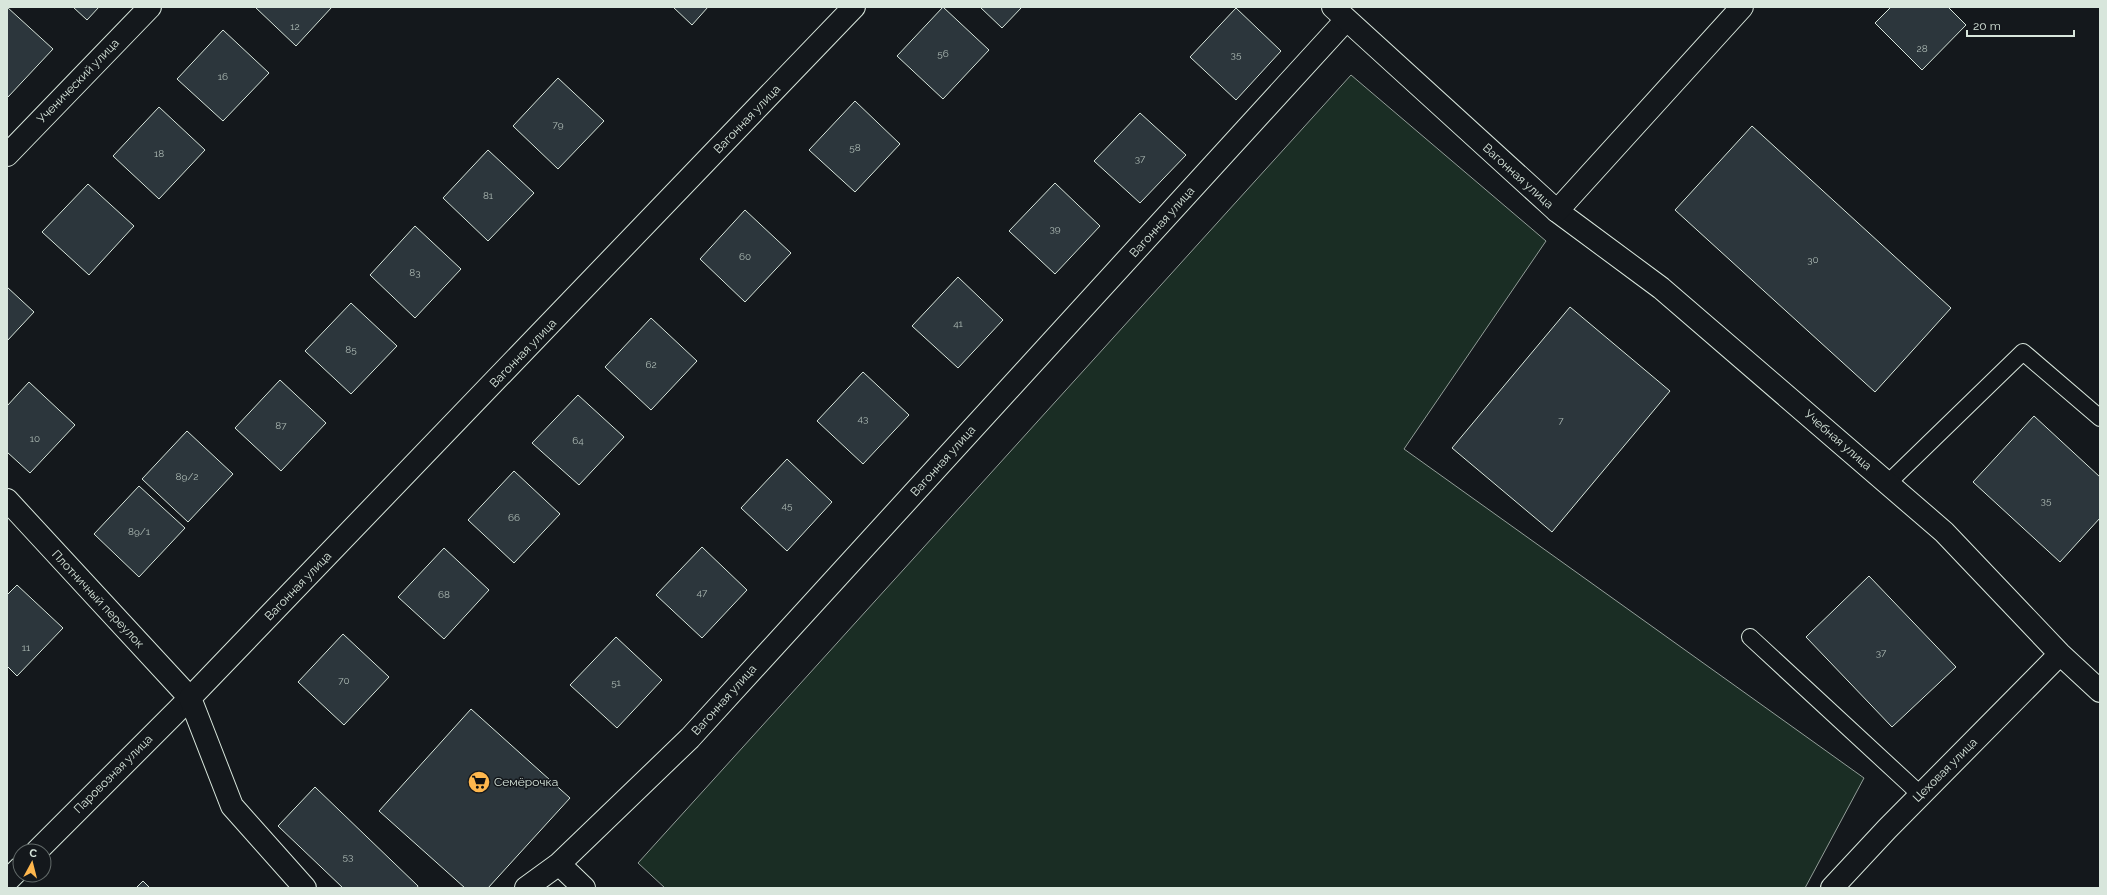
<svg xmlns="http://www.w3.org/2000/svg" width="2107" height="895" font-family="Raleway,sans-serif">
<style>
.green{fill:#1a2d24;stroke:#939e99}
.building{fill:#2c363c;stroke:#d8e6dc}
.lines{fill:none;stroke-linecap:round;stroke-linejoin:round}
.lane-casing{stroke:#d8e6dc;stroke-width:18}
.street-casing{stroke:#d8e6dc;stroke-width:24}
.secondary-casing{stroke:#d8e6dc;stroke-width:24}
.lane{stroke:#14181c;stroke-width:16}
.street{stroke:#14181c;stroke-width:22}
.secondary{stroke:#14181c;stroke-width:22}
.labels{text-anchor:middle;stroke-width:3;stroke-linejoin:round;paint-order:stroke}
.number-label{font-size:10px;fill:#adbab4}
.street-label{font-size:12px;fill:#d8e6dc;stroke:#14181c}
.poi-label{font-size:12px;fill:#d8e6dc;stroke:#14181c;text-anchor:start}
</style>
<rect width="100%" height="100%" fill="#14181c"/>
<path class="green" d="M1351,75L1546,241L1404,449L1864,778L1805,888H665L638,863Z"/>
<path class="building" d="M7,7L53,49L8,97H7Z
M73,7H99L87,20Z
M255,7H332L296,46Z
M673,7H708L692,25Z
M943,7L989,50L943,99L897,56Z
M980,7H1022L1002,28Z
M1891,7H1948L1966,25L1922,70L1875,23Z
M1236,8L1281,51L1236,100L1190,57Z
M223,30L269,73L223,121L177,79Z
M558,78L604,121L558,169L513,126Z
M855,101L900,144L855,192L809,150Z
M159,107L205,150L159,199L113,156Z
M1140,113L1186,155L1140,203L1094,161Z
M1752,126L1951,308L1875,392L1675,210Z
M488,150L534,193L488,241L443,198Z
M1055,183L1100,226L1055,274L1009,231Z
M88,184L134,226L89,275L42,232Z
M745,210L791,253L745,302L700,259Z
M415,226L461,269L415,318L370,275Z
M958,277L1003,320L958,368L912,326Z
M7,287L34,312L7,341Z
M351,303L397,346L351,394L305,351Z
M1570,307L1670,391L1552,532L1452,448Z
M651,318L697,361L651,410L605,367Z
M863,372L909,415L863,464L817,421Z
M280,380L326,423L281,471L235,428Z
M29,382L75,425L30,473L7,452V406Z
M578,395L624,437L579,485L532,443Z
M2034,416L2100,477V518L2060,562L1973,482Z
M187,431L233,474L188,522L142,479Z
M787,459L832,502L787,551L741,508Z
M514,471L560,514L514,563L468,520Z
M139,486L185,528L139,577L94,534Z
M702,547L747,590L702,638L656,595Z
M444,548L489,590L444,639L398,597Z
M1869,576L1956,667L1892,727L1806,637Z
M17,585L63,628L17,676L7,666V595Z
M343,634L389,677L344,725L298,682Z
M616,637L662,680L617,728L570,685Z
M471,709L570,798L488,888H465L379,811Z
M315,787L418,886L417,888H343L278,826Z
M143,881L150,888H136Z"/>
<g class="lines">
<g class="lane-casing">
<path id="lane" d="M1888,483L2023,352L2100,418
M1750,637L1921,795"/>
</g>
<g class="street-casing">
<path id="street" d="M7,155L150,7
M1557,211L1661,288L1944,532L2060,654L2100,691
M7,500L190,698L37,851
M559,864L584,888
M7,881L20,868
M526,888L559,864L690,738L1346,20
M1832,888L1887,829L2060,654"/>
</g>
<g class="secondary-casing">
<path id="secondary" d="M1333,7L1557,211L1742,7
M305,888L232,806L190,698L854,7"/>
</g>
<use href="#lane" class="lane"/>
<use href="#street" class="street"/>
<use href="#secondary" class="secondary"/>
</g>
<defs>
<g id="supermarket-disc" transform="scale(1.15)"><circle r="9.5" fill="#ffb74d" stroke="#14181c"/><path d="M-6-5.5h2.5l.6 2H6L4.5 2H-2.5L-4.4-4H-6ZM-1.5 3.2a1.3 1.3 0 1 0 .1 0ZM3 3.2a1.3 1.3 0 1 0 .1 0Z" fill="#111"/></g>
</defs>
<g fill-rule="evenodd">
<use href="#supermarket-disc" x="479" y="782"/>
</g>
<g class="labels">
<g class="number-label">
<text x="295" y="30">12</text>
<text x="1922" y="52">28</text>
<text x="943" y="57">56</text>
<text x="1236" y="58">35</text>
<text x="223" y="80">16</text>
<text x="558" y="128">79</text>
<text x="855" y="151">58</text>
<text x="159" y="157">18</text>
<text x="1140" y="162">37</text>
<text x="488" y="199">81</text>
<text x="1055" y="232">39</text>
<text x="745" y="260">60</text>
<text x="1813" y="263">30</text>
<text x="415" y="276">83</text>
<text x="958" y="327">41</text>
<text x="351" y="353">85</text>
<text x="651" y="368">62</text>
<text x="863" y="422">43</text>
<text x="1561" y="424">7</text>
<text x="281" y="429">87</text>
<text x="35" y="442">10</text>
<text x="578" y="444">64</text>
<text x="187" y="480">89/2</text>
<text x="2046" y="504">35</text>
<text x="787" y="509">45</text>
<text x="514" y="521">66</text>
<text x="139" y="535">89/1</text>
<text x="702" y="596">47</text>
<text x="444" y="598">68</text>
<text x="26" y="651">11</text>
<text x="1881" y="656">37</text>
<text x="344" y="684">70</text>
<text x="616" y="686">51</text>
<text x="348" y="860">53</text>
</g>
<g class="street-label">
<text transform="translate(78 81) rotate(-46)" y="4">Ученический улица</text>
<text transform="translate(747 119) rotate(-46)" y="4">Вагонная улица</text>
<text transform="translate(1518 176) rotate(42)" y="4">Вагонная улица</text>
<text transform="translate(1162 222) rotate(-48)" y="4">Вагонная улица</text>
<text transform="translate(523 353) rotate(-46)" y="4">Вагонная улица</text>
<text transform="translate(1838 440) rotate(41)" y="4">Учебная улица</text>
<text transform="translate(943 461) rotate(-48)" y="4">Вагонная улица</text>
<text transform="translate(298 586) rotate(-46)" y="4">Вагонная улица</text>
<text transform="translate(98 599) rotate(47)" y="4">Плотничный переулок</text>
<text transform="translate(724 700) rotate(-48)" y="4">Вагонная улица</text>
<text transform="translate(1945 770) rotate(-45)" y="4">Цеховая улица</text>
<text transform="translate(113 774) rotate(-45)" y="4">Паровозная улица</text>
</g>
<g class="poi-label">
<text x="494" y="786">Семёрочка</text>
</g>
</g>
<rect width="2107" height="895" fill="none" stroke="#d8e6dc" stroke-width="16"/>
<g transform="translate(32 863) rotate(7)"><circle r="19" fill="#14181c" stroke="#626a69"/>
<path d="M0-3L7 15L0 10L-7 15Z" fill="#ffb74d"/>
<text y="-6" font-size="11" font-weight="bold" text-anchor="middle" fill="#d8e6dc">С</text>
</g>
<path d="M1967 30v6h107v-6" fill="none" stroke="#d8e6dc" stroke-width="2"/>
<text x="1973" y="30" font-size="12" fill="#d8e6dc" stroke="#14181c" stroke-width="3" paint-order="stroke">20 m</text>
</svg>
